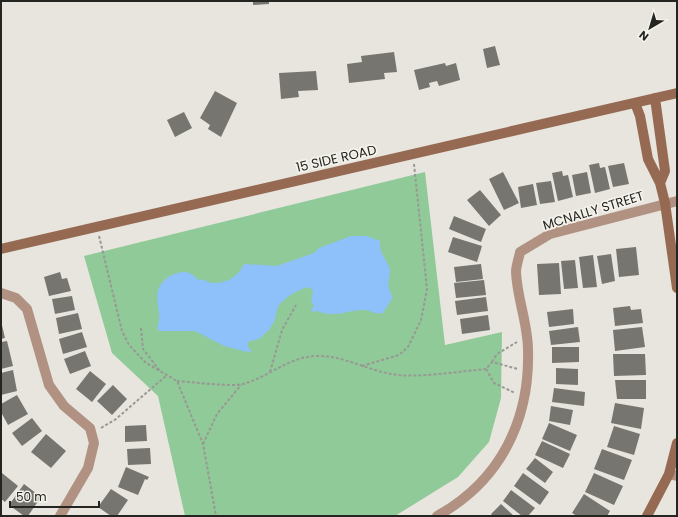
<svg xmlns="http://www.w3.org/2000/svg" width="678" height="517" font-family="Poppins,sans-serif">
<style>
.green{fill:#8fca98}
.water{fill:#8ec1fa}
.building{fill:#77756f}
.lines{fill:none;stroke-linecap:round;stroke-linejoin:round}
.path{stroke:#999893;stroke-width:2;stroke-dasharray:3 2;stroke-linecap:butt}
.street{stroke:#b19282;stroke-width:10}
.secondary{stroke:#966a52;stroke-width:10}
.labels{text-anchor:middle;stroke-width:3.5;stroke-linejoin:round;paint-order:stroke}
.street-label{font-size:13px;fill:#242421;stroke:#f4f2eb}
</style>
<rect width="100%" height="100%" fill="#e7e5de"/>
<path class="green" d="M425,172L445,345L502,332L501,398L489,442L458,477L395,516H185L158,396L112,353L84,256Z"/>
<path class="water" d="M351,236H367L380,241C380,255 384,255 389,267C393,277 383,281 393,297L383,313C375,315 370,309 362,310C345,311 336,318 317,311L313,312L311,309L314,306L311,301L313,291L309,287C299,289 286,297 279,305C275,312 277,320 271,326L270,329L259,339L248,342V347L252,351L247,352L224,346L195,331H160L157,328C164,313 150,296 163,282C169,275 173,274 182,272C188,271 194,275 198,280C204,278 207,283 213,283C227,283 238,277 244,264L277,266L314,253L319,248Z"/>
<path class="building" d="M253,1H269V4L253,5Z
M495,46L500,65L487,68L483,49Z
M394,52L397,72L384,73L385,79L349,83L347,64L362,62L361,56Z
M445,63L446,66L456,63L460,80L439,86L437,81L429,83L430,87L419,90L414,70Z
M316,71L318,90L298,91L299,97L281,99L279,73Z
M215,91L237,103L221,137L208,129L210,125L200,118Z
M184,112L192,128L175,137L167,120Z
M599,163L600,168L605,167L610,189L595,193L589,165Z
M624,163L629,184L613,187L608,166Z
M562,171L563,176L568,175L573,197L558,201L552,173Z
M503,172L519,203L504,210L489,179Z
M587,172L591,193L576,196L572,175Z
M551,181L555,202L540,204L536,183Z
M533,184L537,205L521,208L518,187Z
M480,190L501,215L489,226L467,200Z
M454,216L486,229L481,242L449,229Z
M453,237L482,246L477,262L448,252Z
M636,247L639,275L619,277L616,249Z
M611,254L615,281L602,284L597,256Z
M593,255L597,287L583,288L579,257Z
M575,260L578,288L564,289L561,261Z
M559,263L561,294L539,295L537,264Z
M481,264L483,279L456,282L454,267Z
M60,272L62,279L67,278L71,291L49,296L44,277Z
M484,280L486,295L456,298L454,283Z
M72,296L75,310L55,314L52,299Z
M486,297L488,311L457,315L455,301Z
M630,306L631,310L641,309L643,323L615,326L613,308Z
M573,309L574,324L549,327L547,312Z
M78,313L82,329L59,334L56,318Z
M488,315L490,330L462,334L460,319Z
M1,321L5,338L1,339Z
M578,327L580,342L551,345L549,331Z
M642,327L645,347L615,351L613,330Z
M82,332L87,347L63,354L59,339Z
M7,341L13,366L1,369V342Z
M552,347H579V362L552,363Z
M85,351L91,366L70,374L64,359Z
M613,354H645L646,375L614,376Z
M556,368L578,369V385L556,384Z
M13,370L17,391L1,395V373Z
M90,371L106,384L92,402L76,389Z
M615,380H646V399H617Z
M113,385L127,399L112,415L97,401Z
M554,388L585,392L584,406L552,402Z
M17,395L28,414L8,425L1,412V404Z
M615,403L644,408L641,429L611,423Z
M551,406L573,410L570,425L549,421Z
M32,418L42,431L22,446L12,433Z
M549,423L577,435L570,451L542,439Z
M146,425L147,441L125,442V426Z
M614,426L640,434L634,455L607,447Z
M46,434L66,451L51,468L31,452Z
M542,441L570,454L563,468L535,455Z
M150,448L151,464L128,465L127,449Z
M602,449L632,460L624,480L594,469Z
M535,458L553,472L545,483L526,469Z
M126,467L149,477L147,480L145,479L138,495L118,487Z
M2,473L18,486L5,502L1,499Z
M523,473L549,492L540,505L514,486Z
M594,473L623,486L614,505L585,492Z
M24,484L41,497L28,516H24L9,505Z
M111,489L128,500L117,516H111L98,507Z
M511,490L535,508L528,516H522L503,501Z
M584,494L610,511L607,516H577L572,513Z
M501,504L514,516H493L491,514Z"/>
<g class="lines">
<path class="path" d="M99,236L122,331L129,345L146,363L177,381L203,444L216,516
M141,328L143,349L160,371
M492,362L497,354L517,342
M362,366L399,355L408,347L421,320L427,289L414,164
M486,369L494,383L515,393
M270,372L282,330L296,305
M177,381C191,382 232,387 243,384C269,377 288,357 316,356C343,355 366,370 392,374C416,379 460,371 486,369L492,362L518,369
M101,428L116,419L167,375
M203,444L217,414L241,385"/>
<path class="street" d="M1,293L16,298L27,309L49,385L64,406L90,428L94,443L88,468L60,516
M669,474L677,476
M437,516C500,481 530,421 528,350C528,324 517,298 516,272C516,266 519,258 520,252L550,234L677,201"/>
<path class="secondary" d="M655,98L665,171L660,183
M635,103L640,116L648,159L660,183L665,203L677,288
M1,249L677,93
M647,516L669,474L677,443"/>
</g>
<g class="labels">
<g class="street-label">
<text transform="translate(336 158) rotate(-13)" y="5">15 SIDE ROAD</text>
<text transform="translate(593 210) rotate(-17)" y="5">MCNALLY STREET</text>
</g>
</g>
<rect width="678" height="517" fill="none" stroke="#242421" stroke-width="4"/>
<g transform="translate(650 28) rotate(218)" stroke="#f4f2eb" stroke-width="3" paint-order="stroke">
<path d="M0-3L7 15L0 10L-7 15Z" fill="#242421"/>
<text y="-6" font-size="11" font-weight="bold" text-anchor="middle" fill="#242421">N</text>
</g>
<path d="M10 501v6h89v-6" fill="none" stroke="#242421" stroke-width="2"/>
<text x="16" y="501" font-size="12" fill="#242421" stroke="#f4f2eb" stroke-width="3" paint-order="stroke">50 m</text>
</svg>
